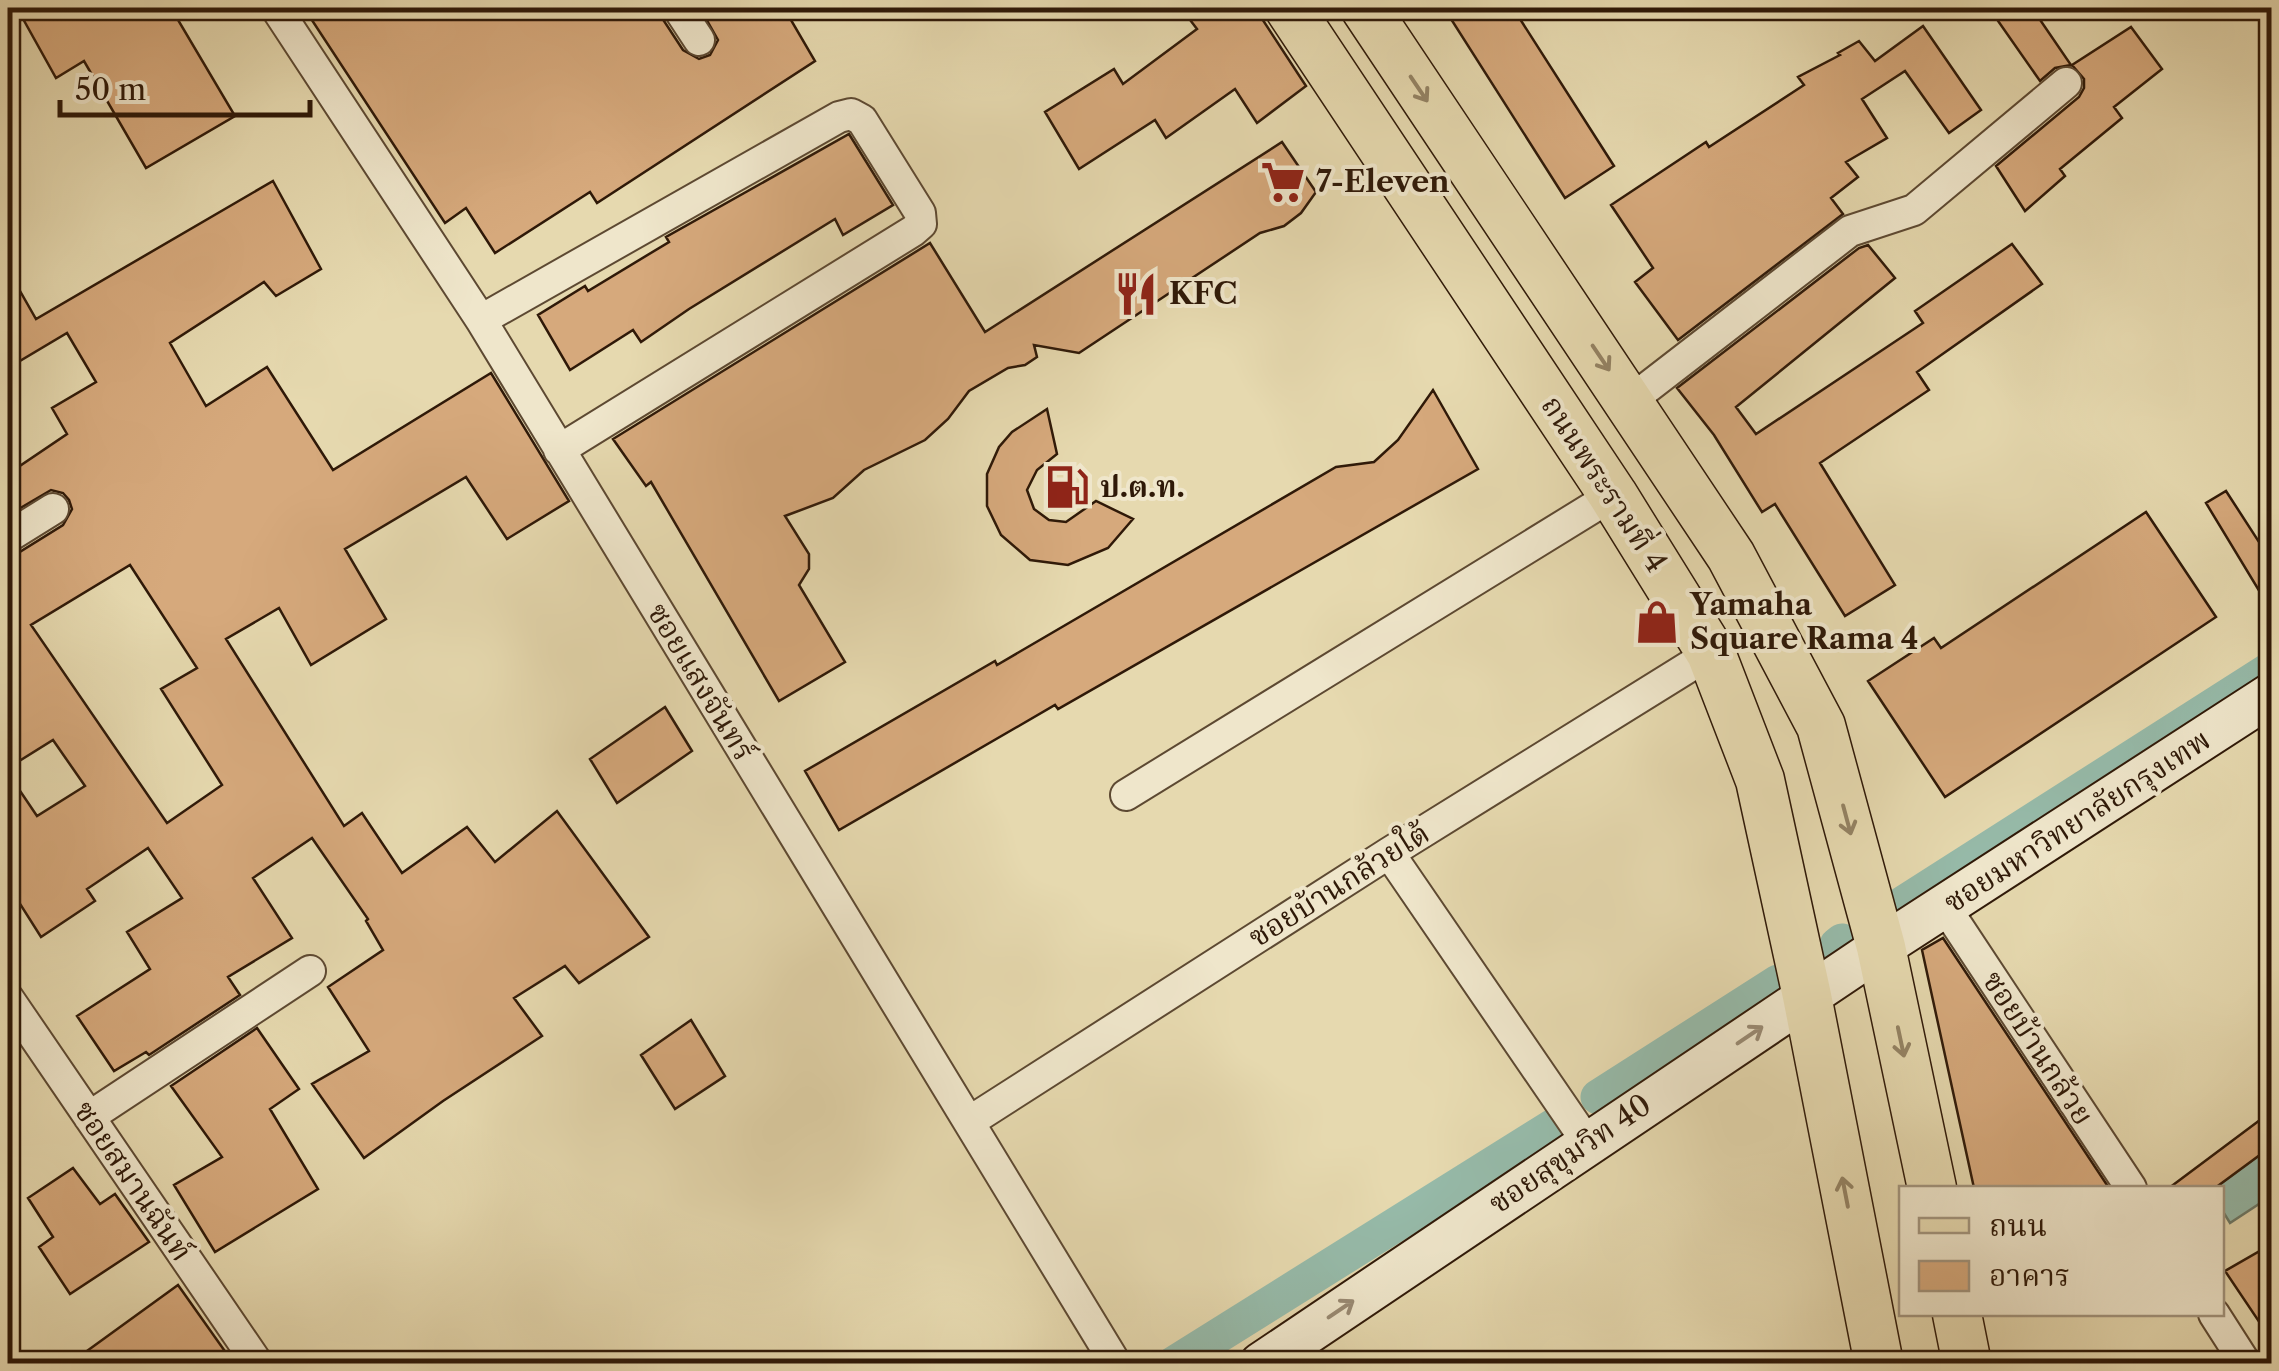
<svg xmlns="http://www.w3.org/2000/svg" width="2279" height="1371" font-family="'Libre Caslon Text','Noto Serif Thai',serif">
<style>
.water{fill:#96baa9;stroke:#6d7a69;stroke-width:2.5}
.lines{fill:none;stroke-linecap:round;stroke-linejoin:round}
.canal{stroke:#96baa9;stroke-width:35}
.building{fill:#d6a97c;stroke:#2f1908;stroke-width:2.5;fill-rule:evenodd}
.street-casing{stroke:#5d4932;stroke-width:34}
.secondary-casing{stroke:#2f1908;stroke-width:46}
.primary-casing{stroke:#2f1908;stroke-width:51}
.street{stroke:#efe6cb;stroke-width:30}
.secondary{stroke:#efe6cb;stroke-width:42}
.primary{stroke:#e6d9af;stroke-width:48}
.oneway{stroke:#948364}
.oneway2{stroke:#998a73}
.labels{text-anchor:middle;stroke-width:8;stroke-linejoin:round;paint-order:stroke}
.poi-label{font-size:30px;font-weight:bold;fill:#2f1908;stroke:#efe6cb;text-anchor:start}
.street-label{font-size:30px;fill:#2f1908;stroke:#efe6cb}
</style>
<rect width="100%" height="100%" fill="#e6d9af"/>
<filter id="stains"><feTurbulence type="fractalNoise" baseFrequency=".002" numOctaves="4"/><feColorMatrix values="0 0 0 0 .2 0 0 0 0 .09 0 0 0 0 .02 0 0 0 .5 -.17"/></filter>
<radialGradient id="worn" r=".72"><stop offset=".6" stop-color="#630" stop-opacity="0"/><stop offset="1" stop-color="#630" stop-opacity=".3"/></radialGradient>
<path class="water" d="M2271,1146V1196L2230,1223L2222,1210V1188H2215Z"/>
<g class="lines">
<path class="canal" d="M1891,911L2272,668
M1837,945L1842,941
M1598,1097L1778,982
M1173,1364L1563,1120"/>
</g>
<path class="building" d="M17,8H171L235,116L146,168L84,61L56,78Z
M304,8H659L662,18L683,50L699,59L710,55L718,40L700,8H784L815,61L597,203L590,192L495,253L466,208L445,223Z
M1181,8H1255L1306,86L1257,123L1235,89L1166,138L1155,120L1079,169L1045,112L1114,69L1123,84L1197,29Z
M1444,8H1513L1614,166L1565,198Z
M1989,8H2032L2071,65L2055,68L2040,81Z
M1923,26L1981,110L1949,133L1905,71L1862,99L1887,138L1846,162L1858,177L1831,198L1843,214L1678,340L1635,282L1653,268L1611,205L1706,142L1709,147L1804,85L1798,77L1840,55L1838,53L1859,41L1875,61Z
M2131,27L2162,69L2114,107L2122,118L2060,169L2065,176L2025,211L1996,166L2079,97L2084,88V79L2072,65Z
M849,134L893,205L843,235L835,219L689,309L641,342L633,330L570,370L538,315L585,286L588,291L669,242L666,237Z
M1282,142L1316,192L1301,213L1284,226L1260,233L1079,353L1034,345L1037,357L1025,365L1008,368L969,391L948,419L925,440L864,470L833,498L785,516L809,554V569L799,585L845,662L779,701L651,482L646,486L613,439L930,243L985,332Z
M273,181L321,269L276,296L264,282L170,343L206,406L267,367L333,470L491,373L569,501L507,539L466,477L345,549L386,619L311,665L279,608L226,639L344,826L362,813L402,873L467,827L495,862L557,811L649,937L579,983L565,966L514,998L542,1036L443,1101L364,1158L312,1084L369,1051L328,987L383,950L366,921L368,919L312,838L253,878L292,938L228,977L240,995L149,1055L146,1052L114,1071L77,1016L150,969L127,932L182,898L148,848L87,889L95,901L41,937L8,885V773L37,816L85,786L53,740L8,768V556L18,553L63,525L72,509L69,500L63,493L51,490L12,513L8,507V474L67,434L52,408L96,382L67,333L8,368V270L36,319ZM130,565L197,668L161,689L222,785L167,823L31,625Z
M2012,244L2042,284L1917,372L1929,390L1820,463L1895,585L1845,616L1775,504L1762,512L1714,435L1677,388L1859,248L1868,245L1895,278L1736,407L1756,434L1923,323L1915,311Z
M1433,390L1478,469L1058,709L1055,705L839,830L805,771L995,661L997,665L1336,467L1374,462L1398,440Z
M1047,409L1057,454L1037,470L1027,490L1034,509L1049,520L1066,522L1096,501L1133,519L1108,548L1068,565L1030,560L1001,535L987,506V474L999,447L1012,432Z
M2226,491L2272,562V612L2206,503Z
M2146,512L2216,617L1945,797L1868,681L1934,638L1941,648Z
M665,707L692,751L617,803L590,759Z
M1943,938L2109,1188H1974L1922,950Z
M691,1020L725,1076L675,1109L641,1055Z
M257,1028L299,1089L270,1109L318,1189L215,1252L174,1185L222,1157L171,1086Z
M2272,1111V1146L2215,1188H2169Z
M73,1168L100,1204L115,1194L149,1242L70,1294L39,1247L53,1237L28,1198Z
M2272,1244V1341L2225,1271Z
M178,1285L234,1364H69Z"/>
<g class="lines">
<g class="street-casing">
<path id="street" d="M276,8L481,320L1116,1364
M678,8L699,40
M481,320L839,117L851,114L862,120L920,213L921,224L913,231L559,450
M1630,401L1850,231L1914,210L2066,83
M8,537L53,509
M1126,795L1613,495
M1389,853L1587,1142
M1945,907L2131,1188
M8,998L258,1364
M89,1117L310,971
M969,1122L1389,853L1711,653
M2214,1314L2246,1364"/>
</g>
<g class="secondary-casing">
<path id="secondary" d="M1261,1364L1881,947L2272,694"/>
</g>
<g class="primary-casing">
<path id="primary" d="M1289,8L1613,495L1711,653L1760,780L1807,996L1879,1364
M1365,8L1731,556L1821,726L1881,947L1932,1188
M1957,1314L1967,1364"/>
</g>
<use href="#street" class="street"/>
<use href="#secondary" class="secondary"/>
<use href="#primary" class="primary"/>
</g>
<defs><path id="oneway-shaft" d="M-6 0H5M1.5-3L5.5 0L1.5 3" fill="none" stroke-width="1.6" stroke-linecap="round" stroke-linejoin="round" transform="scale(2.5)"/></defs>
<g class="oneway">
<use href="#oneway-shaft" transform="translate(1419 89) rotate(56)"/>
<use href="#oneway-shaft" transform="translate(1601 358) rotate(56)"/>
<use href="#oneway-shaft" transform="translate(1847 820) rotate(75)"/>
<use href="#oneway-shaft" transform="translate(1901 1042) rotate(78)"/>
<use href="#oneway-shaft" transform="translate(1845 1192) rotate(-101)"/>
</g>
<g class="oneway2">
<use href="#oneway-shaft" transform="translate(1750 1035) rotate(-34)"/>
<use href="#oneway-shaft" transform="translate(1341 1309) rotate(-34)"/>
</g>
<defs>
<g id="supermarket-bare" transform="scale(3.45)"><path d="M-6-5.5h2.5l.6 2H6L4.5 2H-2.5L-4.4-4H-6ZM-1.5 3.2a1.3 1.3 0 1 0 .1 0ZM3 3.2a1.3 1.3 0 1 0 .1 0Z" fill="#8f2418" stroke="#efe6cb" stroke-width="2.5" paint-order="stroke"/></g>
<g id="restaurant-bare" transform="scale(3.45)"><path d="M-5-6h1v4h1v-4h1v4h1v-4h1v5L-1.5 .5V6h-2V.5L-5-1ZM5-6V6H3V1.5H1.5Q1.5-4 5-6Z" fill="#8f2418" stroke="#efe6cb" stroke-width="2.5" paint-order="stroke"/></g>
<g id="fuel-bare" transform="scale(3.45)"><path d="M-5.5-6h7V0h2V4h1.3V-2.5L3-4.5l.8-.8L6-3V5H2.5V1h-1V6h-7ZM-4.2-4.7v3.2H.2V-4.7Z" fill="#8f2418" stroke="#efe6cb" stroke-width="2.5" paint-order="stroke"/></g>
<g id="shop-bare" transform="scale(3.45)"><path d="M-5-2.5h2.3a2.7 3.5 0 0 1 5.4 0H5L5.5 6h-11ZM-1.5-2.5h3a1.5 2.3 0 0 0-3 0Z" fill="#8f2418" stroke="#efe6cb" stroke-width="2.5" paint-order="stroke"/></g>
</defs>
<g fill-rule="evenodd">
<use href="#supermarket-bare" x="1283" y="182"/>
<use href="#restaurant-bare" x="1136" y="294"/>
<use href="#fuel-bare" x="1067" y="487"/>
<use href="#shop-bare" x="1657" y="622"/>
</g>
<g class="labels">
<g class="poi-label">
<text x="1316" y="192">7-Eleven</text>
<text x="1169" y="304">KFC</text>
<text x="1100" y="497">ป.ต.ท.</text>
<text x="1690" y="615">Yamaha<tspan x="1690" dy="34">Square Rama 4</tspan></text>
</g>
<g class="street-label">
<text transform="translate(1604 484) rotate(57)" y="10">ถนนพระรามที่ 4</text>
<text transform="translate(701 682) rotate(59)" y="10">ซอยแสงจันทร์</text>
<text transform="translate(2077 821) rotate(-33)" y="10">ซอยมหาวิทยาลัยกรุงเทพ</text>
<text transform="translate(1339 885) rotate(-32)" y="10">ซอยบ้านกล้วยใต้</text>
<text transform="translate(2038 1048) rotate(57)" y="10">ซอยบ้านกล้วย</text>
<text transform="translate(1570 1154) rotate(-34)" y="10">ซอยสุขุมวิท 40</text>
<text transform="translate(133 1181) rotate(56)" y="10">ซอยสมานฉันท์</text>
</g>
</g>
<rect width="2279" height="1371" fill="none" stroke="#e6d9af" stroke-width="40"/>
<rect x="10" y="10" width="2259" height="1351" fill="none" stroke="#2f1908" stroke-width="5"/>
<rect x="20" y="20" width="2239" height="1331" fill="none" stroke="#2f1908" stroke-width="2.5"/>
<rect x="1899" y="1186" width="325" height="130" fill="#efe6cb" stroke="#a2947d" stroke-width="2.5"/>
<rect x="1919" y="1218" width="50" height="15" fill="#e6d9af" stroke="#a2947d" stroke-width="2.5"/>
<text x="1989" y="1236" font-size="30" fill="#2f1908">ถนน</text>
<rect x="1919" y="1261" width="50" height="30" fill="#d6a97c" stroke="#a2947d" stroke-width="2.5"/>
<text x="1989" y="1286" font-size="30" fill="#2f1908">อาคาร</text>
<path d="M60 100v15h250v-15" fill="none" stroke="#2f1908" stroke-width="5"/>
<text x="75" y="100" font-size="30" fill="#2f1908" stroke="#efe6cb" stroke-width="8" paint-order="stroke">50 m</text>
<rect width="100%" height="100%" filter="url(#stains)"/>
<rect width="100%" height="100%" fill="url(#worn)"/>
</svg>
